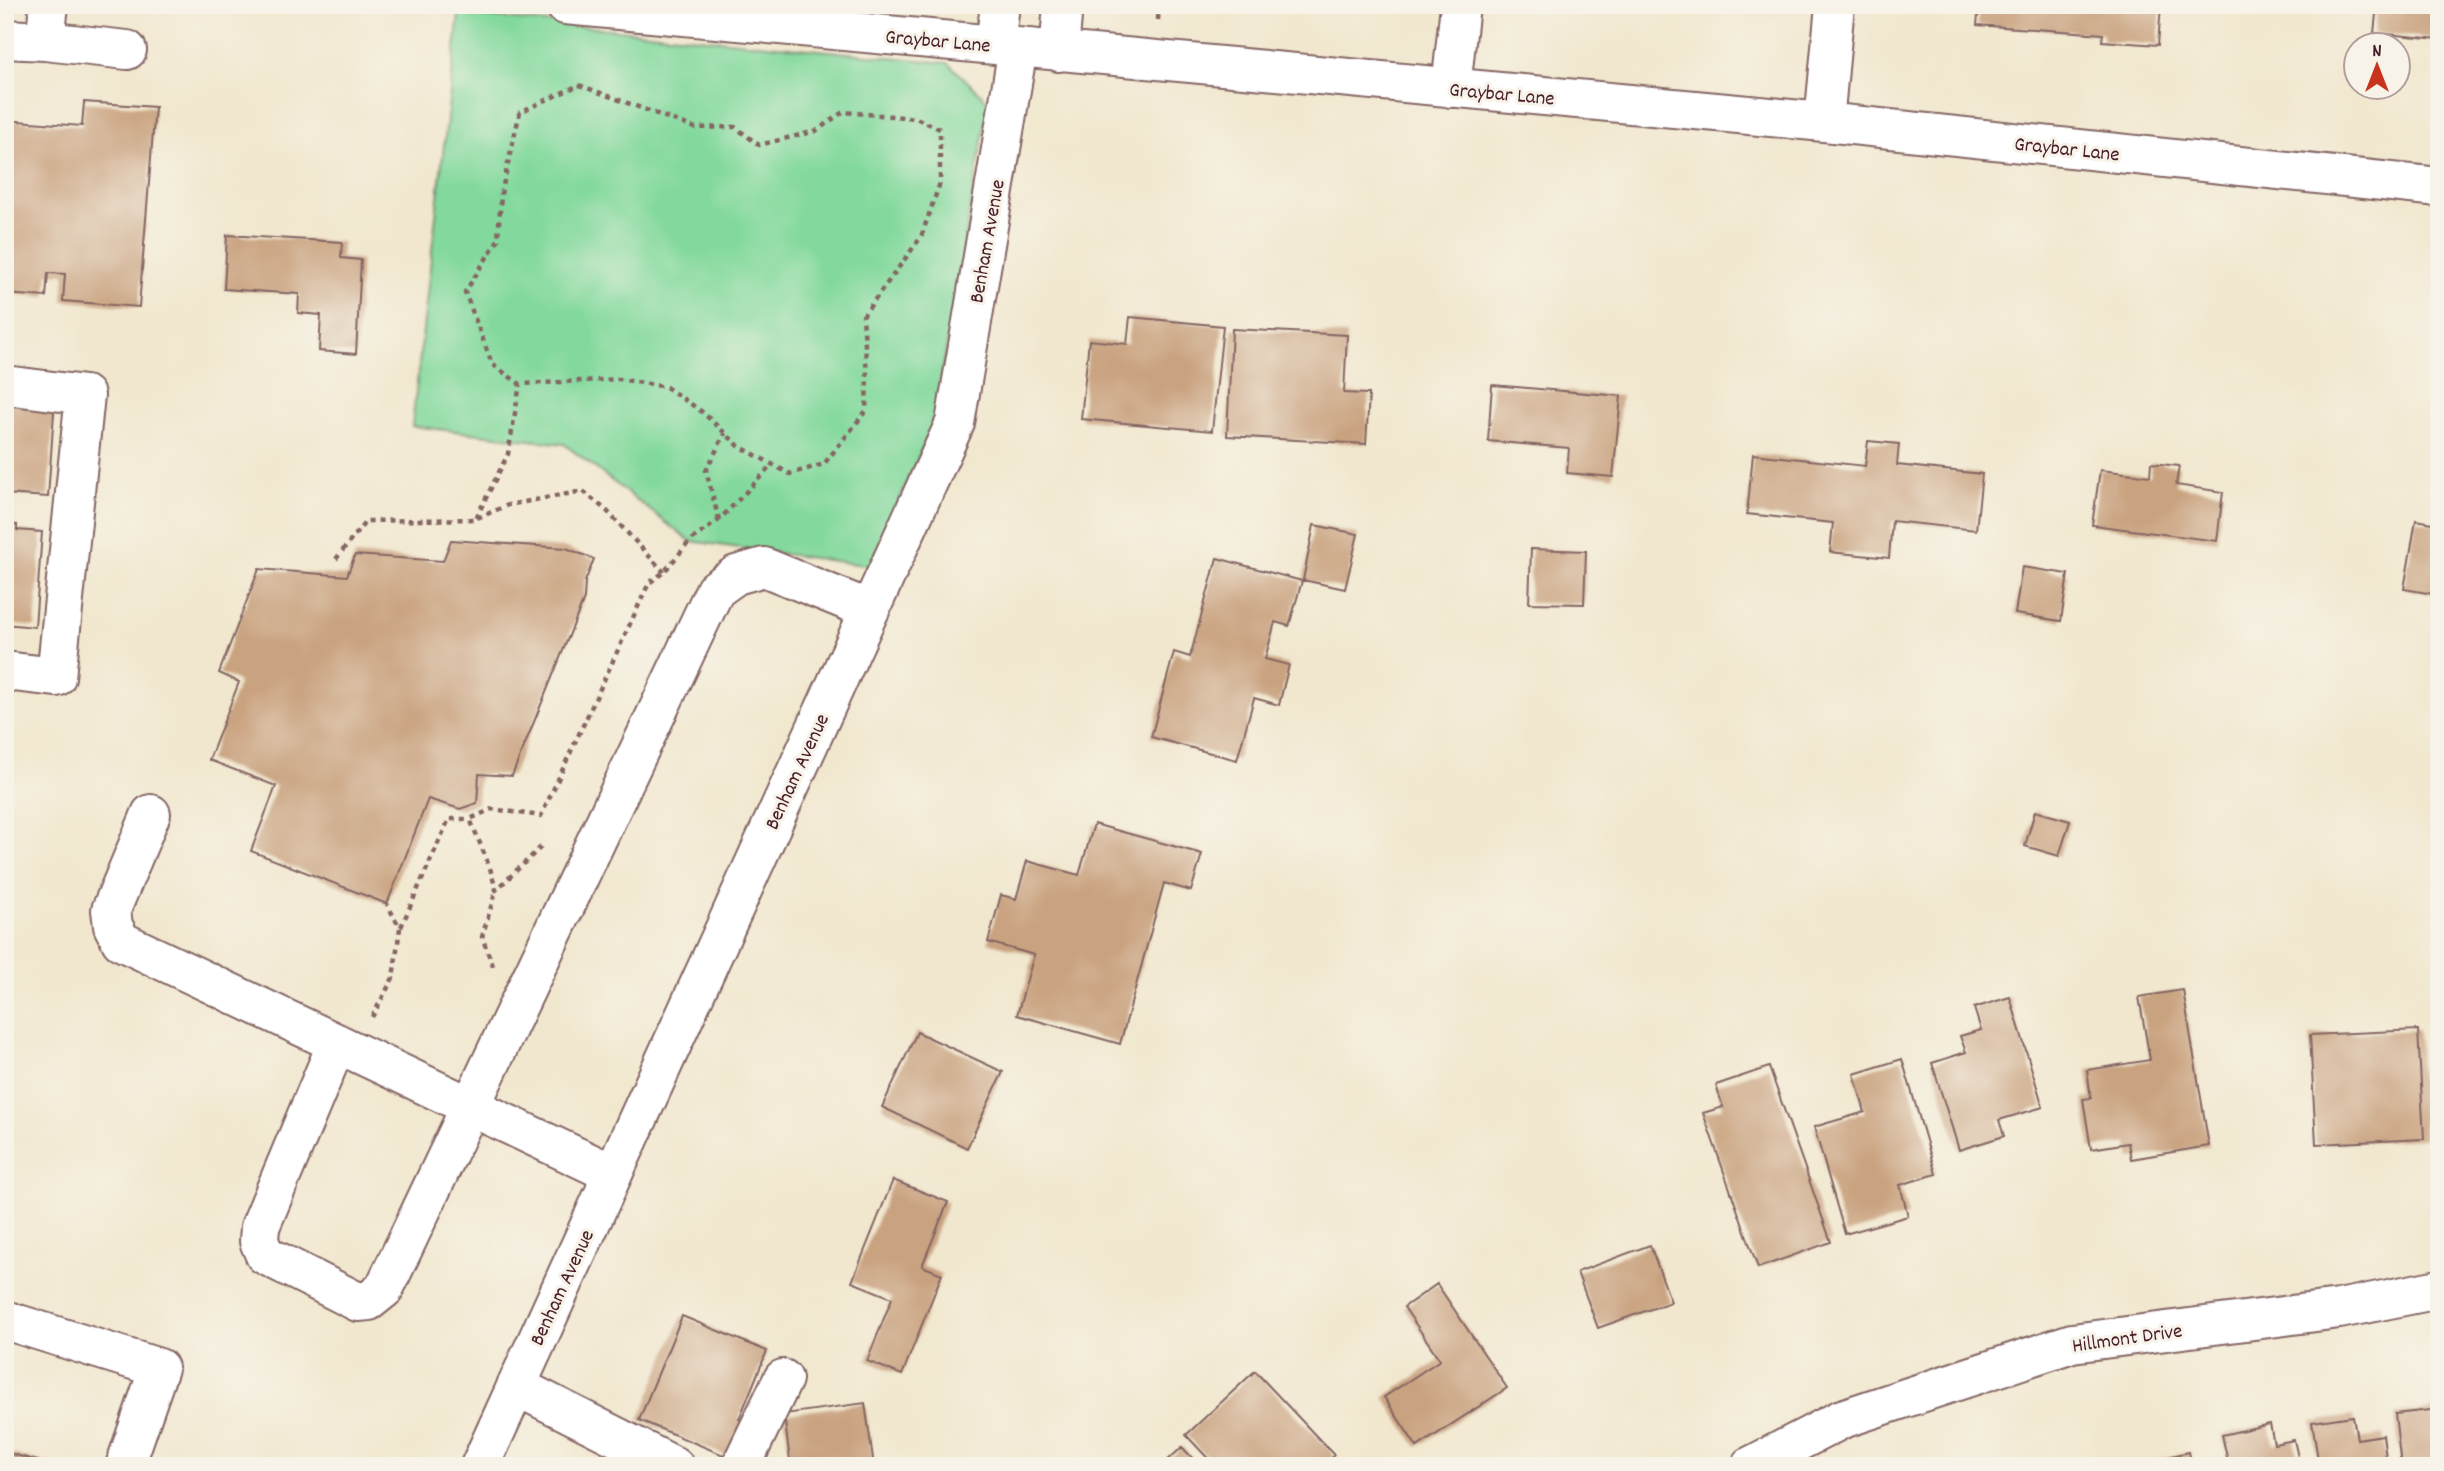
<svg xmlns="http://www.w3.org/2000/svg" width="2444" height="1471" font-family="Dekko,sans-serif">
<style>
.green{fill:#83d99d;stroke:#667c64;stroke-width:2}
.building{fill:#c9a27f}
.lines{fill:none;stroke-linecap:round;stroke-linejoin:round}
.minor-casing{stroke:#846564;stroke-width:42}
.path{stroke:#846564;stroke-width:4.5;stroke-dasharray:5 5;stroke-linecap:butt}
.minor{stroke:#fff;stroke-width:38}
.labels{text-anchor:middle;stroke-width:6;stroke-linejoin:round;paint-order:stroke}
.street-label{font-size:21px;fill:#4a1f2b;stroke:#f7f3e8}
</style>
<rect width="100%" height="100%" fill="#f7f3e8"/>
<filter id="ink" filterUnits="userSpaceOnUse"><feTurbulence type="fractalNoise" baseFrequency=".0143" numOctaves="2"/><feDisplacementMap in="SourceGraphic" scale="14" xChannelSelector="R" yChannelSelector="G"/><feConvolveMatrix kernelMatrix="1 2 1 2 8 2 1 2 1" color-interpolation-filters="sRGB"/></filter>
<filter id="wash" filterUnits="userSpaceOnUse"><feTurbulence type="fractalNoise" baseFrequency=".00686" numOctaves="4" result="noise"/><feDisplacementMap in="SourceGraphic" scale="28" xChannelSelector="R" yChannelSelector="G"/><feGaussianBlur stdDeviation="1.57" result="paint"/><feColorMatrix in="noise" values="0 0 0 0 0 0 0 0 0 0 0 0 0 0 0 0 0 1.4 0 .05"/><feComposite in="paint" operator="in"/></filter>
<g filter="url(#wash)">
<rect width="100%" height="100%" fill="#f1e7ce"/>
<path class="green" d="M459,14L948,63L989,102L933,424L870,566L690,541L564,444L412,426Z"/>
<g id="blocks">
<path class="building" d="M1979,5H2161L2158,45L2102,41L2103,34L1977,25Z
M2377,5H2439V39L2374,33Z
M84,102L155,107L139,307L63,301L65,274L48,273L46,297L5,294V120L82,126Z
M227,235L342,242L341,258L361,260L356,354L319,351L321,315L298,313L299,294L224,289Z
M1130,317L1223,326L1212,431L1081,419L1089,340L1127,344Z
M1232,329L1347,335L1344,393L1369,394L1366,444L1227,436Z
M1492,385L1621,396L1613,477L1567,473L1569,448L1488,441Z
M5,394L55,398L48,497L5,494Z
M1868,441L1899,444L1897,465L1982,474L1976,530L1892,521L1889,558L1830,552L1833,523L1747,514L1753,454L1865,466Z
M2151,463L2179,466L2176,485L2223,492L2217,541L2092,525L2100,470L2150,476Z
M2416,520L2439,524V595L2404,589Z
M5,524L17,525V530L42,532L35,627L5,624Z
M1314,525L1358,534L1345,589L1303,580Z
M451,540L566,548L594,559L585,582L584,599L512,776L479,774L477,803L460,809L428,799L387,904L251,851L276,786L209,760L239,682L219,673L259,569L347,576L355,555L443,561Z
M1531,549L1586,551L1584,604L1529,603Z
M1217,558L1302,581L1289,626L1275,622L1265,659L1289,665L1279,705L1254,698L1237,760L1151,737L1174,652L1190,657Z
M2022,567L2068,574L2061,621L2015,614Z
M2035,811L2070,821L2059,856L2025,846Z
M1094,824L1202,854L1191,891L1164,883L1120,1044L1017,1015L1034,955L988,942L1001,895L1016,899L1027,861L1079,875Z
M2183,990L2209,1146L2131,1159L2128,1143L2091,1149L2083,1099L2091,1098L2087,1070L2150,1060L2139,997Z
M2010,997L2043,1107L1999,1120L2004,1136L1959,1150L1932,1063L1966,1052L1960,1036L1981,1030L1974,1008Z
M2418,1030L2424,1139L2316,1144L2310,1035Z
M917,1032L1003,1072L967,1148L882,1107Z
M1902,1059L1936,1174L1900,1185L1908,1216L1845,1234L1814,1127L1865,1112L1854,1074Z
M1769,1067L1831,1242L1758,1268L1703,1113L1723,1107L1716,1085Z
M893,1180L948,1202L922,1266L942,1274L902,1375L867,1361L892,1298L852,1282Z
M1650,1245L1671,1302L1598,1328L1577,1272Z
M1437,1284L1507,1388L1417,1447L1384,1397L1440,1360L1404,1307Z
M682,1316L767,1351L739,1419L748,1424L733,1459L639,1420Z
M1255,1371L1334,1455L1323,1466H1215L1186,1435Z
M865,1403L874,1466H805L804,1459L790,1461L784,1414Z
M2439,1409V1466H2401L2395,1414Z
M2353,1416L2357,1439L2383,1435L2387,1466H2319L2312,1422Z
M2270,1424L2274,1444L2294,1440L2300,1466H2229L2222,1435Z
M1182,1447L1200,1466H1162Z
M5,1452L52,1465V1466H5Z
M2189,1452L2192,1466H2143L2142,1463Z"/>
</g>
</g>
<g filter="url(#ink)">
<use href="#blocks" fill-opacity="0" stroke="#846564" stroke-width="2"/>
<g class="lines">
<g class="minor-casing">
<path id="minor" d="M49,5L45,41L127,50
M565,5L1824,122L2439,187
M5,39L45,41
M995,45L1000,5
M1059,52L1063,5
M1451,88L1460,5
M1824,122L1835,5
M5,385L85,395L56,677L5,671
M151,814L111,910L113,926L121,941L613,1174
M337,1043L260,1227L259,1241L265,1255L358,1302L369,1301L384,1289L715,590L736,575L764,567L870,610
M5,1320L159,1368L125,1466
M516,1386L674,1466
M480,1466L955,423L1018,48
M741,1466L783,1379
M1751,1466L1842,1419L2072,1343L2339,1309L2439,1289"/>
</g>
<path class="path" d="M1158,20L1159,5
M579,85L695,128L735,127L759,145L816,131L843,112L916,118L940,129V183L921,237L863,316L867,375L866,411L824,464L790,474L739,446L701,411L666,387L619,379L520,384L492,364L465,292L498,240L501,194L520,112Z
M476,518L508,454L520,384
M719,520L706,471L725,433
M336,559L366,521L475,519L508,505L583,491L607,511L664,572
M541,847L496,890L490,868L470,819L492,809L541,816L649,583L664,572L690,541L719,520L773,464
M401,927L449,819H470
M493,966L482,937L496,890
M372,1017L393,978L400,928L387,904"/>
<use href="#minor" class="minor"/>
</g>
</g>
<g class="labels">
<g class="street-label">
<text transform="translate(938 40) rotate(5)" y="7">Graybar Lane</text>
<text transform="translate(1502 93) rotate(5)" y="7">Graybar Lane</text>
<text transform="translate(2067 148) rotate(6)" y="7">Graybar Lane</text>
<text transform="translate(986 241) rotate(-80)" y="7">Benham Avenue</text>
<text transform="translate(796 771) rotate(-65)" y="7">Benham Avenue</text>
<text transform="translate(561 1287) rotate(-65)" y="7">Benham Avenue</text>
<text transform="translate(2127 1337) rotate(-8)" y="7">Hillmont Drive</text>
</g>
</g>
<rect width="2444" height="1471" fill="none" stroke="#f7f3e8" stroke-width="28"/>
<g transform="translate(2377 66)"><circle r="33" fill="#f7f3e8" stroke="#b29e9c" stroke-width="2"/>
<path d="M0-5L12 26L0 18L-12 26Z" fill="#c8321e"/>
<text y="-10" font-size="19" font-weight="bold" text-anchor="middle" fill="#4a1f2b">N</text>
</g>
</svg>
